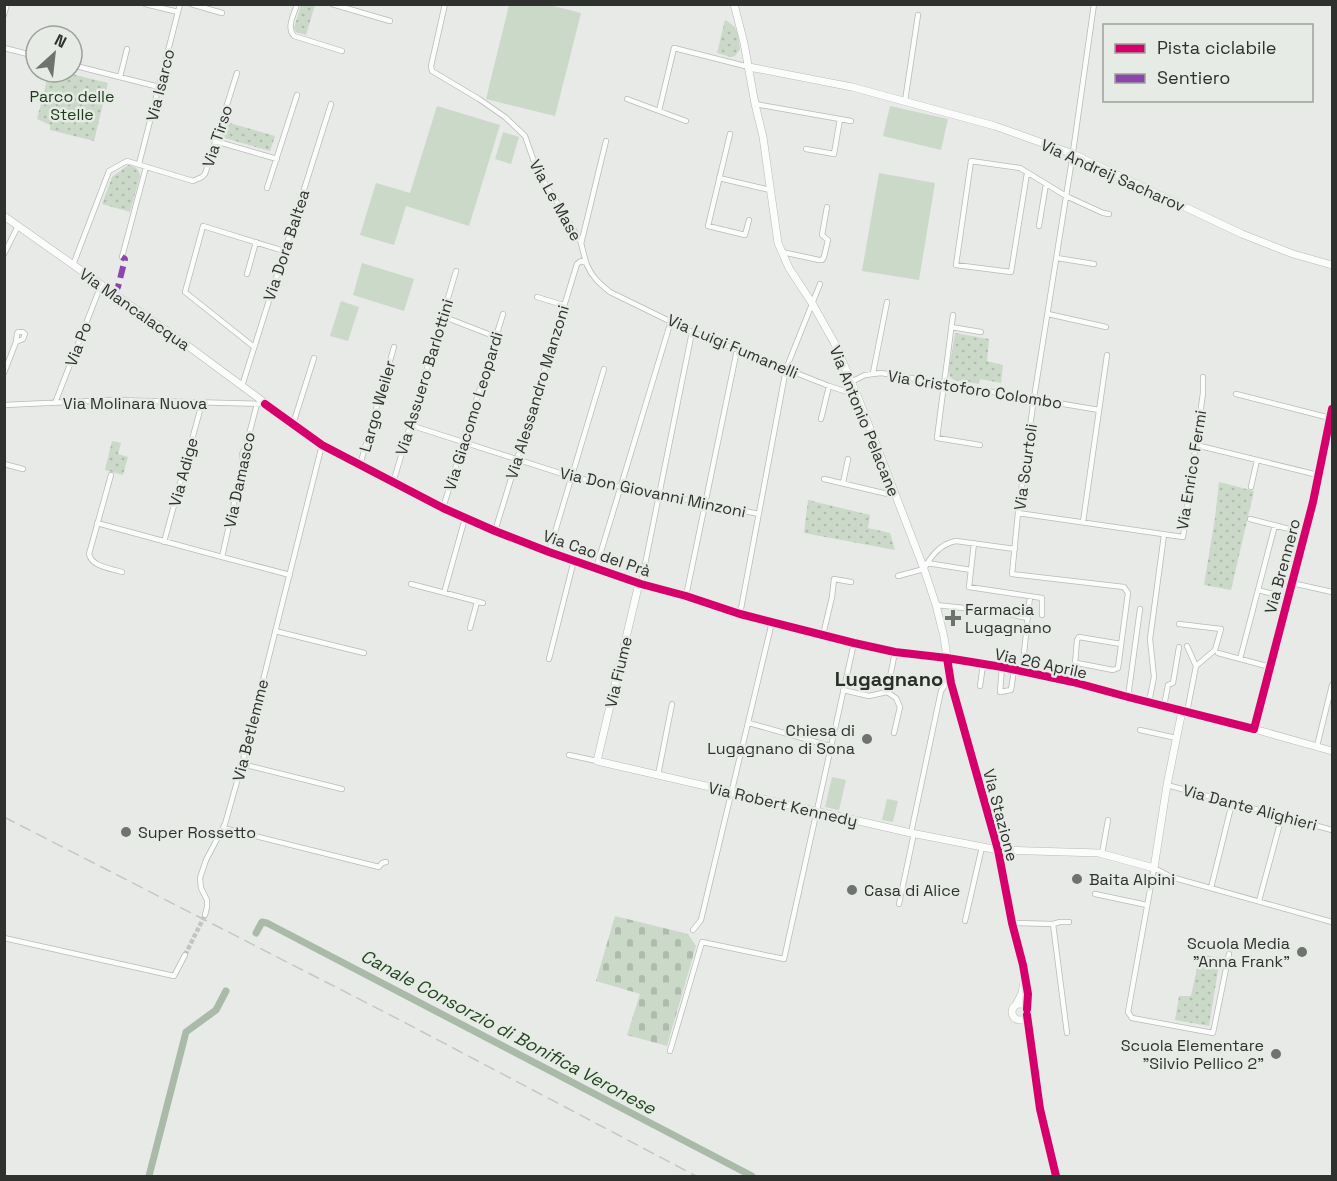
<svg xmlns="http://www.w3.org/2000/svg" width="1337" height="1181" font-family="'Space Grotesk',sans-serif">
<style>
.grass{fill:#cbd9c9}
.cemetery{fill:url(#cemetery-stones)}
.park{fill:url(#park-dots)}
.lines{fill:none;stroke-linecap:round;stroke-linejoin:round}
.canal{stroke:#a9baa8;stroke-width:7}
.street-tunnel{stroke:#c2c5c1;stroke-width:4.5;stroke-dasharray:4.5 2;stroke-linecap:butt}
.street-casing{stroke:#b8bbb8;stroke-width:6}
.secondary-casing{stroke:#b8bbb8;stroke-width:8}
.street{stroke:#fbfcfb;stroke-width:4.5}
.secondary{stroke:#fbfcfb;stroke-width:7}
.rail{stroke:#c5c6c5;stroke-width:1.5;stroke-dasharray:12 6;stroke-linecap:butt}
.quiet{stroke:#8e44ad;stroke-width:6;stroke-dasharray:12 6;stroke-linecap:butt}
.cycleway-casing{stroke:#e6ebe5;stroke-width:11}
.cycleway{stroke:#d6006c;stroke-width:8}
.poi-dot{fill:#6f726f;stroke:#e6ebe5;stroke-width:2}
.labels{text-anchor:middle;stroke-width:5;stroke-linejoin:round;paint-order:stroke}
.street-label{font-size:16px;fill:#2f312f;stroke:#e6ebe5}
.park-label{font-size:16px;fill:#193c17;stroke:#e6ebe5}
.poi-label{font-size:16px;fill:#2f312f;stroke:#e6ebe5;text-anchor:start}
.water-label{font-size:18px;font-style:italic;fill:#234620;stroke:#e6ebe5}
.quarter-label{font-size:20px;font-weight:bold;fill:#2b2e2a;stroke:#e6ebe5}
</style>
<defs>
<pattern id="cemetery-stones" width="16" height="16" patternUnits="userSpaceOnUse" patternTransform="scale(1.5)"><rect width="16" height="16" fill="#cbd9c9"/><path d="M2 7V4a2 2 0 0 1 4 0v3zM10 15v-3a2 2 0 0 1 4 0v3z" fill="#afbbad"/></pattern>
<pattern id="park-dots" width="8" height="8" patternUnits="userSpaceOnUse" patternTransform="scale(1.5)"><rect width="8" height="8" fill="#cbd9c9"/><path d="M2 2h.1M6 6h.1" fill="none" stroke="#afbbad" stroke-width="1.8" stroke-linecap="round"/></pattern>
</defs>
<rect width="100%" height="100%" fill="#e7eae6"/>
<path class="grass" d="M509,5H549L581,13L555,116L486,99Z
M437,106L500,125L469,226L406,206L394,245L360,235L376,183L410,193Z
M890,106L948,119L941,150L883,136Z
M503,132L519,137L511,164L495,159Z
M879,173L935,183L919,280L862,271Z
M362,263L414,279L404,311L353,295Z
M341,301L359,307L348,341L330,336Z
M832,777L846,780L839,810L825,807Z
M887,799L898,801L893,822L882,820Z"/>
<path class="cemetery" d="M615,916L688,934L696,946L667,1046L627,1035L640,994L596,981Z"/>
<path class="park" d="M301,5H315L306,35L296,32L294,28Z
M725,20C739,28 738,34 740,49L735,56L731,57L717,53Z
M49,72H64L108,83L94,141L50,130V125L37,119Z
M226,122L275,136L270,151L221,137Z
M128,165C135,166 139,169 140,176L130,212L102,204L112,177Z
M955,333L989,339L987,361L1003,365L1001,383L980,379L979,384L954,380L950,377L949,370Z
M112,441L121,443L118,454L128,457L123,475L105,470Z
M1219,482L1254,491L1231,590L1204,585L1215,518Z
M808,500L870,515L868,528L890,533L895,550L804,533Z
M1200,954L1220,958L1209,1026L1175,1020L1179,996H1191Z"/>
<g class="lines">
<path class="canal" d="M256,933L262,922L267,923L752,1176
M149,1176L186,1032L216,1010L226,991"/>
<path class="street-tunnel" d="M185,955L205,915"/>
<g class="street-casing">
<path id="street" d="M145,4L178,12
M191,4L222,13
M297,4C294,15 286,27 294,36L342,51
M332,4L390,21
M445,4L431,66L432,71L479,99L505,117L525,136L537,170L580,240C583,249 584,257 587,265C592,277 600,284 610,292L692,332L829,386L857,395
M4,15L7,4
M4,48L36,56
M72,65L159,87
M120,77L127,49
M627,99L686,121
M905,101L918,15
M755,104L851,121
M659,111L674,48L749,67
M730,134L708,226L745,235L749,220
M215,141L277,159
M806,149L834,154L840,119
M139,164L180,4
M1027,173L1011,272L956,265L971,161L1020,168L1066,196L1103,213L1109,214
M719,178L770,190
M267,188L297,95
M1039,226L1046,184
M581,244L606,141
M782,252L819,260H822L824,257L828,240L822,235L827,207
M4,254L18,226
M122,257L146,167
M1057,258L1094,264
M73,265L109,171L127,161L193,181L202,177L205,174L237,73
M247,274L256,242
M537,297L563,305
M1048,314L1106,327
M953,315L937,438L980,445
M442,316L496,337
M951,327L981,332
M254,347L185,292L203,226L284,251
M4,373L16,342L17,334L18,332H23L25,334L23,339L16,342
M873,373L887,302
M851,382L865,375L881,373L1099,410
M242,386L331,104
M1236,394L1330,418
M55,403L101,285
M257,404L246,446L242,454L243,460L239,481L222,557L290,575
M4,405L113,400L265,404
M821,419L829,386
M293,424L314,358
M410,425L572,477L759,514
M1196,445L1318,475
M4,464L23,469
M360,465L394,347
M111,475L89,554C92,567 110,568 122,572
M824,479L896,496
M393,483L456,271
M843,483L848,459
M1251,487L1257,460
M443,508L503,314
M1018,513L1183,537L1203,393V377
M1250,519L1305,533
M1083,522L1107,355
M97,523L222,557
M495,531L577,264L581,261L586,263
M164,542L202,403
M974,543L969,587L1042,598V615
M549,552L604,369
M927,563L971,570
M596,568L671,321
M898,576L924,569C931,556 940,544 956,541L1015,549
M1292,583L1332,592
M411,584L483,603
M641,584L692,332
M1258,590L1288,598
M444,593L465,518
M686,596L737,350
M936,605L993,611L1028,618
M740,614L786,369L820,284
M1179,624L1221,629L1215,650L1196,666L1187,712
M470,628L477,602
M275,631L364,653
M823,635L832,597L834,579L851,582
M1187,646L1196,666
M1218,653L1270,667
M549,659L574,560
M1240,659L1275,525
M1075,664L1077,640L1079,637L1121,644
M1002,667L1000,692L1011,690L1014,670
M1022,672L1030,596
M1073,682L1075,664L1077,663L1113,670L1118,668L1128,593L1124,587L1012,574L1018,513L1034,398L1072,159L1094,4
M980,686L983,665
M843,690L869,696L887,692L895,652
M887,692L896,698L900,707L894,733
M1128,697L1140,609
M1149,702L1154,677L1150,639L1164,535
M1164,706L1168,685L1173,683L1179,647
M749,723L830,746
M1254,729L1313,502L1332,409
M1140,730L1176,738
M1317,746L1332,685
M569,755L597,761
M242,764L342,789
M658,775L672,704
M1167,785L1332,830
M223,828L379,867L382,863L386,862
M911,833L941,691L945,685L951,683
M1102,854L1108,820
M1211,888L1232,803
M1095,894L1147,905
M1259,901L1282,816
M899,904L914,833
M205,915L207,907V900L201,888L200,878L206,860L225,824L242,764L322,445
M965,921L982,847
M1012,923L1053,924L1067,1033
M1053,924L1060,922H1069
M693,930L701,920L772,622
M4,938L174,976L185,955
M1229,954L1213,1033L1132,1018L1128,1012L1154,868L1171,877L1332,922
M670,1051L702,942L784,959L854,643"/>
</g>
<g class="secondary-casing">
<path id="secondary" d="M734,4L744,43L755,104L763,137L778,243L789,268L812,303L835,344L857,395L924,569L936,605L944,637L951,683L998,850L1012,923L1023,965L1028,994L1027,1009
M749,67L852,87L995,126L1073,154L1242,234L1293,254L1332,265
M4,216L188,346L322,445L399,486L443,508L495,531L549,552L641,584L772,622L895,652L947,658L1002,667L1073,682L1128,697L1254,729L1332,751
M639,583L597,761L911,833L998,850L1099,853L1154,868L1167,785L1182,711
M1012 1012a8 8 0 1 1 16 0a8 8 0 1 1-16 0Z
M1016,1005L1022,993L1024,982
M1027,1015L1040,1109L1056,1176"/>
</g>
<use href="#street" class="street"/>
<use href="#secondary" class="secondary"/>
<path class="rail" d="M4,817L400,1020L696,1176"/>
<path class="quiet" d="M113,294L118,287L125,259L122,257"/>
<g class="cycleway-casing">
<path id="cycleway" d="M265,404L322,445L443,508L495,531L549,552L641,584L686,596L740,614L854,643L895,652L947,658L1002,667L1073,682L1128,697L1254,729L1313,502L1332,409
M947,658L951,683L998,850L1012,923L1023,965L1028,994L1027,1009
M1027,1015L1040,1109L1056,1176"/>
</g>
<use href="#cycleway" class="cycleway"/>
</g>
<g class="poi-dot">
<path d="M950 609h6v6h6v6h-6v6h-6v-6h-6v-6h6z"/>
<circle cx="867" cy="739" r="6"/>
<circle cx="126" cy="832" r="6"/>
<circle cx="1077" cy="879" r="6"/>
<circle cx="852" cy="890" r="6"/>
<circle cx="1302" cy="952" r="6"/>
<circle cx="1276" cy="1054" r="6"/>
</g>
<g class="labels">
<g class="street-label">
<text transform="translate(160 85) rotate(-76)" y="6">Via Isarco</text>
<text transform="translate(217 136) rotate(-72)" y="6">Via Tirso</text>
<text transform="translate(1113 175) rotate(24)" y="6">Via Andreij Sacharov</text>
<text transform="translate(556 200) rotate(61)" y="6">Via Le Mase</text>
<text transform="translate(286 245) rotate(-72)" y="6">Via Dora Baltea</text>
<text transform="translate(135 309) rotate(35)" y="6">Via Mancalacqua</text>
<text transform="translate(78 344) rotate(-69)" y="6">Via Po</text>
<text transform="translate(733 346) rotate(23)" y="6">Via Luigi Fumanelli</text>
<text transform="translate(424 377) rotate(-73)" y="6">Via Assuero Barlottini</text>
<text transform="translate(975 389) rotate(9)" y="6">Via Cristoforo Colombo</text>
<text transform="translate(537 392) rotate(-73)" y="6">Via Alessandro Manzoni</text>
<text x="135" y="409">Via Molinara Nuova</text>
<text transform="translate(377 406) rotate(-74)" y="6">Largo Weiler</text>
<text transform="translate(473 411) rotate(-73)" y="6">Via Giacomo Leopardi</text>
<text transform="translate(865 421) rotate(68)" y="6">Via Antonio Pelacane</text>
<text transform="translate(1025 467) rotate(-82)" y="6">Via Scurtoli</text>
<text transform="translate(1191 470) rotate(-81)" y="6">Via Enrico Fermi</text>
<text transform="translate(183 472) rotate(-75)" y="6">Via Adige</text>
<text transform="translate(239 480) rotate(-78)" y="6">Via Damasco</text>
<text transform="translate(653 492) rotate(12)" y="6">Via Don Giovanni Minzoni</text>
<text transform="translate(597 553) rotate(19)" y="6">Via Cao del Prà</text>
<text transform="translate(1282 566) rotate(-75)" y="6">Via Brennero</text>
<text transform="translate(1041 663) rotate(12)" y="6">Via 26 Aprile</text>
<text transform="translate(618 672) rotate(-77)" y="6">Via Fiume</text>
<text transform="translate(250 730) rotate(-76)" y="6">Via Betlemme</text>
<text transform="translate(783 804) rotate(13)" y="6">Via Robert Kennedy</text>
<text transform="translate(1250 807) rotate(15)" y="6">Via Dante Alighieri</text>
<text transform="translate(1001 815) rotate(75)" y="6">Via Stazione</text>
</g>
<g class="park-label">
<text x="72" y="102">Parco delle<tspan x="72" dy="18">Stelle</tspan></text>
</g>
<g class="poi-label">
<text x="965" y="615">Farmacia<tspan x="965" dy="18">Lugagnano</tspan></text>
<text x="855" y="736" text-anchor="end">Chiesa di<tspan x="855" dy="18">Lugagnano di Sona</tspan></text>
<text x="138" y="838">Super Rossetto</text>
<text x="1089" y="885">Baita Alpini</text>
<text x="864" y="896">Casa di Alice</text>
<text x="1290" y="949" text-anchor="end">Scuola Media<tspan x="1290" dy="18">"Anna Frank"</tspan></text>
<text x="1264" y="1051" text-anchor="end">Scuola Elementare<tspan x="1264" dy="18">"Silvio Pellico 2"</tspan></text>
</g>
<g class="water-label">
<text transform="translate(508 1032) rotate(28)" y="6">Canale Consorzio di Bonifica Veronese</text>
</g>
<g class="quarter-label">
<text x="889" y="686">Lugagnano</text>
</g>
</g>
<rect width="1337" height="1181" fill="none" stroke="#2f312f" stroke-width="12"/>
<rect x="1103" y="24" width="210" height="78" fill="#e6ebe5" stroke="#9da19c" stroke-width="1.5"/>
<rect x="1115" y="44" width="30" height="9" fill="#d6006c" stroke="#9da19c" stroke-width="1.5"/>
<text x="1157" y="54" font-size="18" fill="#2f312f">Pista ciclabile</text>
<rect x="1115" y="74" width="30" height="9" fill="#8e44ad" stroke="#9da19c" stroke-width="1.5"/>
<text x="1157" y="84" font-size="18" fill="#2f312f">Sentiero</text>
<g transform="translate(54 54) rotate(27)"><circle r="28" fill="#e6ebe5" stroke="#9da19c" stroke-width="1.5"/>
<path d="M0-4.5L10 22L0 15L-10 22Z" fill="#6f726f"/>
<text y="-9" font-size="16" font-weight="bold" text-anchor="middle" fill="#2f312f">N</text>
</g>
</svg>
